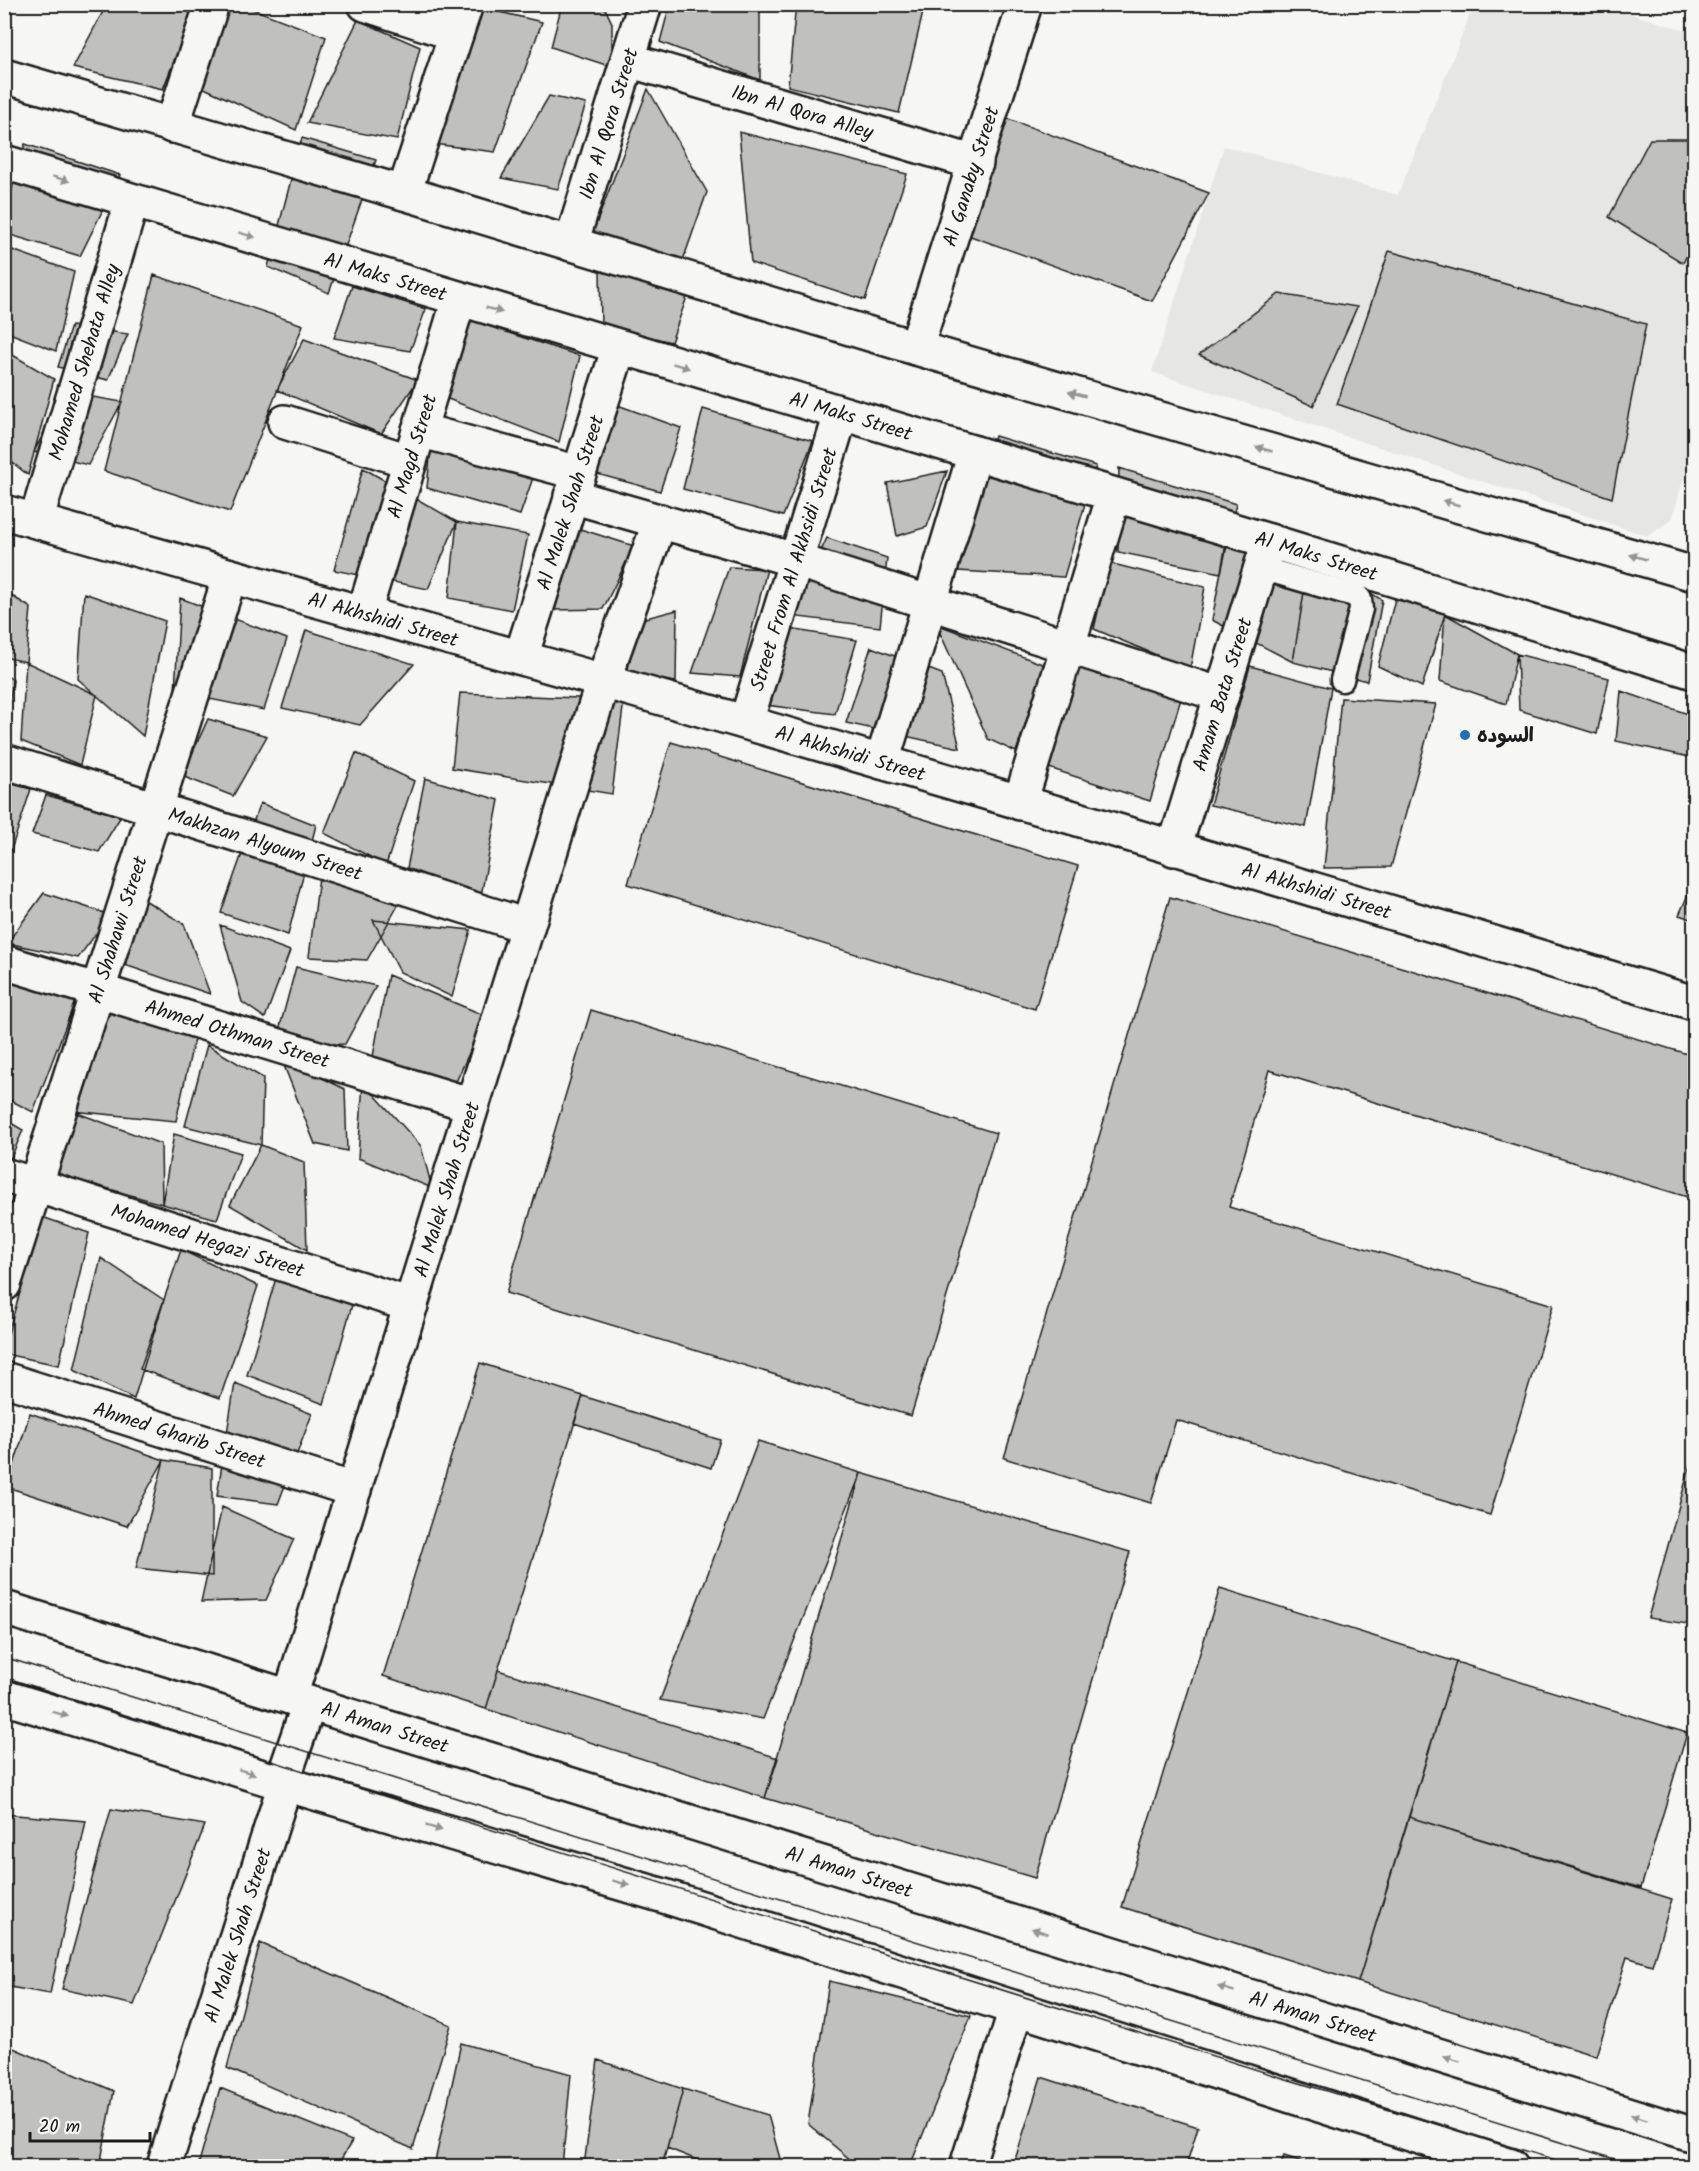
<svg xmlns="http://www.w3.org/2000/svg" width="1699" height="2171" font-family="Kalam,'Playpen Sans Arabic',sans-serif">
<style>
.built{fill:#e6e6e2}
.building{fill:#c0c0bd;stroke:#1c1c1c;stroke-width:1.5}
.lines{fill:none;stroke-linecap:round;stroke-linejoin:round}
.service-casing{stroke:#1c1c1c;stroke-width:27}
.minor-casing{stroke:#1c1c1c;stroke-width:38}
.tertiary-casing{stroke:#1c1c1c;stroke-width:38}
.primary-casing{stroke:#1c1c1c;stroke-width:38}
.service{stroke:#f6f6f2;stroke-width:22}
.minor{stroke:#f6f6f2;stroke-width:33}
.tertiary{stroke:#f6f6f2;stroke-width:33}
.primary{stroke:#f6f6f2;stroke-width:33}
.tram{stroke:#1c1c1c;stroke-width:1.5}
.oneway{fill:#949492}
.poi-dot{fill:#1f6fb2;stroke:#f6f6f2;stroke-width:2}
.labels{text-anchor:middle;stroke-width:4.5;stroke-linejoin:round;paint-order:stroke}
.street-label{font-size:20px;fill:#1c1c1c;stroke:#f6f6f2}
.poi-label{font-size:20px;font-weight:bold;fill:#1c1c1c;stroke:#f6f6f2;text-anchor:start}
</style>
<rect width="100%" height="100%" fill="#f6f6f2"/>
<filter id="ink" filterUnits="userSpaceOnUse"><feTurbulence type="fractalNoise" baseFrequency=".0167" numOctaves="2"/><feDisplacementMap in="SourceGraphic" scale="12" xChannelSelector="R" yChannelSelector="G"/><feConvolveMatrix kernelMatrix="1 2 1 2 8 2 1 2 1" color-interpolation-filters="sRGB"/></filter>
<g filter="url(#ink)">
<path class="built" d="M1474,5H1601L1694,33V441L1672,519L1648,536L1152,372L1224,146L1398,195Z"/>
<path class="building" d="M107,4H196L163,89L73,68Z
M226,4H240L326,37L296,130L202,87Z
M562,4H603L612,23V67L551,47Z
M670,4H760V80L660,42Z
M796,4H925L899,113L788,86Z
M478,7L542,22L495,152L434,144Z
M358,20L420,47L397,140L307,123Z
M648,89L707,192L682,263L593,232Z
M549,96L586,104L558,189L501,178Z
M992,113L1209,193L1152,301L965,234Z
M739,132L907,174L865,300L751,263Z
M302,138L376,160L329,293L268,267Z
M1650,139H1694V241L1683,263L1609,217Z
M25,144L120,175L80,256L4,233V216Z
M4,247L74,272L56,351L4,331Z
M1389,251L1646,324L1612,498L1337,404Z
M600,270L688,294L671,342L601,325Z
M154,275L303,325L230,512L104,471Z
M352,286L426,309L410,351L334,338Z
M1279,294L1357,307L1313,406L1199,355Z
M463,318L580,356L559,442L448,399Z
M71,326L128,334L108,380L58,367Z
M304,339L418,380L381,434L277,390Z
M4,350L54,379L28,475L4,456Z
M64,392L122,402L88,465L34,452Z
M612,403L681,428L660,491L597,474Z
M703,409L813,441L783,516L683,489Z
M434,416L543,449L520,515L427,488Z
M995,436L1096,466L1064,577L958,571Z
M363,468L457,522L428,589L334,570Z
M1119,468L1236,504L1221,573L1118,552Z
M947,471L927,527L897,536L887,483Z
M457,522L528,535L512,610L449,598Z
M577,528L634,546L603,609L555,610Z
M827,538L887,558L880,627L790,616Z
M1226,544L1308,566L1293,662L1212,620Z
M1310,554L1382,600L1367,681L1293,662Z
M1109,563L1205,587L1190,669L1094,629Z
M729,567L767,569L740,677L692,673Z
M4,591L31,608L26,662L4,657Z
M84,593L165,621L143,736L78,679Z
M180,598L287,639L264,710L175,692Z
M1395,599L1445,614L1422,687L1378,666Z
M677,610L676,682L627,674L638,620Z
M1445,614L1517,654L1506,704L1440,681Z
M936,624L1045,665L1016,752L988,739Z
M1073,628L1190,669L1150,801L1049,768Z
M789,629L857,640L835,714L766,705Z
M306,630L414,664L360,725L282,708Z
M871,647L942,674L960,748L846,723Z
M1517,654L1609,678L1597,734L1519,710Z
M26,662L97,695L80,765L21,741Z
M1250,666L1331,688L1306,827L1210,805Z
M4,674L13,680L5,732H4Z
M1621,691L1694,716V758L1616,741Z
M460,693L624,700L612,794L452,768Z
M1341,698L1436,704L1391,867L1324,868Z
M208,719L267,736L233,796L182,776Z
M671,742L1078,866L1035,1009L628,884Z
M356,753L414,781L386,865L324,833Z
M425,778L499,800L481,896L407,868Z
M4,782L31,789L11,850L4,849Z
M46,795L121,816L99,852L32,834Z
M260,803L316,825L288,935L221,913Z
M319,877L400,902L367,960L309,957Z
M1694,881V920L1679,915Z
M44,893L110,915L78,958L7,943Z
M1170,897L1694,1056V1199L1269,1070L1229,1207L1553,1305L1490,1515L1176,1420L1151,1503L1004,1458Z
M143,899L184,924L210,994L125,965Z
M373,920L471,930L452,997L400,972Z
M220,925L290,951L265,1018L242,1002Z
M4,964L75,1001L33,1112L4,1097Z
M296,967L376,986L345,1044L275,1045Z
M388,975L486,1016L454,1086L372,1062Z
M95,1000L194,1039L176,1121L72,1111Z
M591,1010L996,1133L911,1416L506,1293Z
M207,1045L263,1078L261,1145L185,1126Z
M281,1058L345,1089L347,1151L315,1144Z
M363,1082L421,1146L432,1188L358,1158Z
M72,1111L161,1144L162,1204L57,1174Z
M4,1119L23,1130L4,1174Z
M174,1134L241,1153L217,1219L162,1204Z
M261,1145L304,1162L307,1250L230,1205Z
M42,1217L89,1233L59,1365L4,1354V1347Z
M181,1250L258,1286L220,1398L140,1369Z
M101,1258L164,1300L134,1399L74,1370Z
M276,1278L352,1305L324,1404L247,1375Z
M480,1363L583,1396L486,1709L383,1676Z
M235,1383L312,1414L278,1504L217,1496Z
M583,1396L720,1440L711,1468L574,1423Z
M30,1413L164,1460L127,1526L7,1487Z
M758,1441L861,1473L763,1719L660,1700Z
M1694,1451V1625L1648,1618Z
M164,1460L212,1468V1576L136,1568Z
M861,1473L1130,1552L1035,1878L765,1798Z
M222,1507L294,1539L266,1600L201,1602Z
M1220,1588L1456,1662L1358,1982L1122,1907Z
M1456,1662L1687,1733L1641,1888L1409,1817Z
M498,1670L778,1758L765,1798L486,1709Z
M111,1809L205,1825L134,2005L62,1989Z
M4,1814L86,1821L50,1994L4,1986Z
M1409,1817L1672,1899L1652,1965L1627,1957L1596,2056L1358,1982Z
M260,1943L451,2025L413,2149L227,2068Z
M829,1981L971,2016L910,2166H858L808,2124Z
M461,2043L571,2074L562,2166H434Z
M4,2044L114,2091L100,2166H4Z
M598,2060L683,2089L662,2166H584Z
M1041,2077L1198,2127L1186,2166H1013Z
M220,2088L352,2141L337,2166H198Z
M683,2089L768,2115L782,2166H712L667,2148Z
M1284,2156L1316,2166H1280Z"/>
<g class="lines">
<g class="service-casing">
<path id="service" d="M1261,568L1357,596L1360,599L1361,609L1342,680"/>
</g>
<g class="minor-casing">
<g id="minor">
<path d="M365,4L456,34"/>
<path id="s1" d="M628,60L976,163"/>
<path d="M172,126L212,4"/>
<path d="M404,193L466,4"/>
<path id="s2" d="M571,244L645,4"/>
<path id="s3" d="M916,348L1025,4"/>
<path d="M285,422L409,461"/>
<path d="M419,430L579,473"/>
<path d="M571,496L795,560L1222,695"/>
<path id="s4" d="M4,512L603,681L1071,817L1694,1003"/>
<path id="s5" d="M36,521L132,201"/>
<path id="s6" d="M364,613L459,299"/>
<path id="s7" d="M521,657L619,347"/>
<path id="s8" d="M746,722L841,414"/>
<path id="s9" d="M4,761L527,926"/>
<path d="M882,762L975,453"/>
<path d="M1020,803L1114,495"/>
<path id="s10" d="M1174,849L1269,541"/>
<path id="s11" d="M4,962L472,1105"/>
<path id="s12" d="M4,1175L411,1305"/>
<path id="s13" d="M4,1284L230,576"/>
<path id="s14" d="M4,1379L354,1490"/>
<path id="s15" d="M290,1697L603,681L660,521"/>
<path id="s16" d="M164,2166L285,1784L288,1765L309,1704"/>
<path d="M967,2166L1016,2009"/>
</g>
</g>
<g class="tertiary-casing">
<g id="tertiary">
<path id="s17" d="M4,1608L1694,2135"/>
<path d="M4,1697L285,1784L664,1896L1511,2166"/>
</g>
</g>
<g class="primary-casing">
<g id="primary">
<path d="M4,76L404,193L916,348L1694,574"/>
<path id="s18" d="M4,162L1269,541L1694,672"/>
</g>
</g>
<use href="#service" class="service"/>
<use href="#minor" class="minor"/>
<use href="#tertiary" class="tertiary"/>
<use href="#primary" class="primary"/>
<path class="tram" d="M4,1657L1637,2166
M4,1677L1283,2078L1576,2166"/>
</g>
<defs><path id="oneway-solid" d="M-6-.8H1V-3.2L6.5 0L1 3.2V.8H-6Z" transform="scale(1.5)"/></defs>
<g class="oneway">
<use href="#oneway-solid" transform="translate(61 179) rotate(17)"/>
<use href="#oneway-solid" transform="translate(247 235) rotate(17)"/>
<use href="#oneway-solid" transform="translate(494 310) rotate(17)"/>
<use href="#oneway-solid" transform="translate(681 366) rotate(17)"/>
<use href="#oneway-solid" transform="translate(1077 394) rotate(-164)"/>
<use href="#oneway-solid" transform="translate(1264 449) rotate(-164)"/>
<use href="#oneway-solid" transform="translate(1451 503) rotate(-164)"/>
<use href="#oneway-solid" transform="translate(1638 557) rotate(-164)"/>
<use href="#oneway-solid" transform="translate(60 1714) rotate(17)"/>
<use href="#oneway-solid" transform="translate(247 1772) rotate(17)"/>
<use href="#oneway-solid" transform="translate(434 1828) rotate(17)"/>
<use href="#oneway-solid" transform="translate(621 1883) rotate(17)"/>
<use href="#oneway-solid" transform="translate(1040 1931) rotate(-163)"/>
<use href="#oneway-solid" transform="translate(1226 1989) rotate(-163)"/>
<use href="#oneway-solid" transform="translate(1452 2059) rotate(-163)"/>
<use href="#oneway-solid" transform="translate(1639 2117) rotate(-163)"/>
</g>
</g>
<circle class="poi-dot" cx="1465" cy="735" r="6"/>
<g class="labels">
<g class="street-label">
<text dy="7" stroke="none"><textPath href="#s1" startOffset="182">Ibn Al Qora Alley</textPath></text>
<text dy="7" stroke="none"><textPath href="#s2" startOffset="126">Ibn Al Qora Street</textPath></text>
<text dy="7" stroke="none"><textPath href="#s3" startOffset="180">Al Ganaby Street</textPath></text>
<text dy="7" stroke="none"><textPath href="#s18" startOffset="398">Al Maks Street</textPath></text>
<text dy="7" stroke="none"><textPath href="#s5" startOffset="166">Mohamed Shehata Alley</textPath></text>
<text dy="7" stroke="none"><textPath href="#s18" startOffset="884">Al Maks Street</textPath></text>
<text dy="7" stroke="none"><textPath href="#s6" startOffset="164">Al Magd Street</textPath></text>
<text dy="7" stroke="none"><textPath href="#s7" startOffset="162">Al Malek Shah Street</textPath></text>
<text dy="7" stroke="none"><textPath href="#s18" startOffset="1370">Al Maks Street</textPath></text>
<text dy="7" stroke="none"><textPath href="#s8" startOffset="160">Street From Al Akhsidi Street</textPath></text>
<text dy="7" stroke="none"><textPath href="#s4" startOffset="394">Al Akhshidi Street</textPath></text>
<text dy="7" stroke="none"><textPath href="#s10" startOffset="162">Amam Bata Street</textPath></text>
<text dy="7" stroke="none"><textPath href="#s4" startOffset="880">Al Akhshidi Street</textPath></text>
<text dy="7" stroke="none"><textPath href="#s9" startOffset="274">Makhzan Alyoum Street</textPath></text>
<text dy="7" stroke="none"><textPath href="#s4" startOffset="1366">Al Akhshidi Street</textPath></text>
<text dy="7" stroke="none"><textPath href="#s13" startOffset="372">Al Shahawi Street</textPath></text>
<text dy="7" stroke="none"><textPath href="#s11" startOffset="244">Ahmed Othman Street</textPath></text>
<text dy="7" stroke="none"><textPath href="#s15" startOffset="531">Al Malek Shah Street</textPath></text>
<text dy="7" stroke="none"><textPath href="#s12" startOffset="214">Mohamed Hegazi Street</textPath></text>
<text dy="7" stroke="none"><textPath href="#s14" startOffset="184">Ahmed Gharib Street</textPath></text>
<text dy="7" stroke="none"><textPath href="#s17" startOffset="399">Al Aman Street</textPath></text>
<text dy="7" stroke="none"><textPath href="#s17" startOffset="885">Al Aman Street</textPath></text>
<text dy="7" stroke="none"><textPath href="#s16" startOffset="242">Al Malek Shah Street</textPath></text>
<text dy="7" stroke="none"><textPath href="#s17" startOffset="1371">Al Aman Street</textPath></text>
</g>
<g class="poi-label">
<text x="1477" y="742">السوده</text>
</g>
</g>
<rect width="1699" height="2171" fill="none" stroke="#f6f6f2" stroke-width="24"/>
<rect x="12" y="12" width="1675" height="2147" fill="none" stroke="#1c1c1c" stroke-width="2" filter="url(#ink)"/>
<path d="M30 2132v9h120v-9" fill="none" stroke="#1c1c1c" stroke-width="3"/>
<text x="39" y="2132" font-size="18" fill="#1c1c1c" stroke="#f6f6f2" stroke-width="4.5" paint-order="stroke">20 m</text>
</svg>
